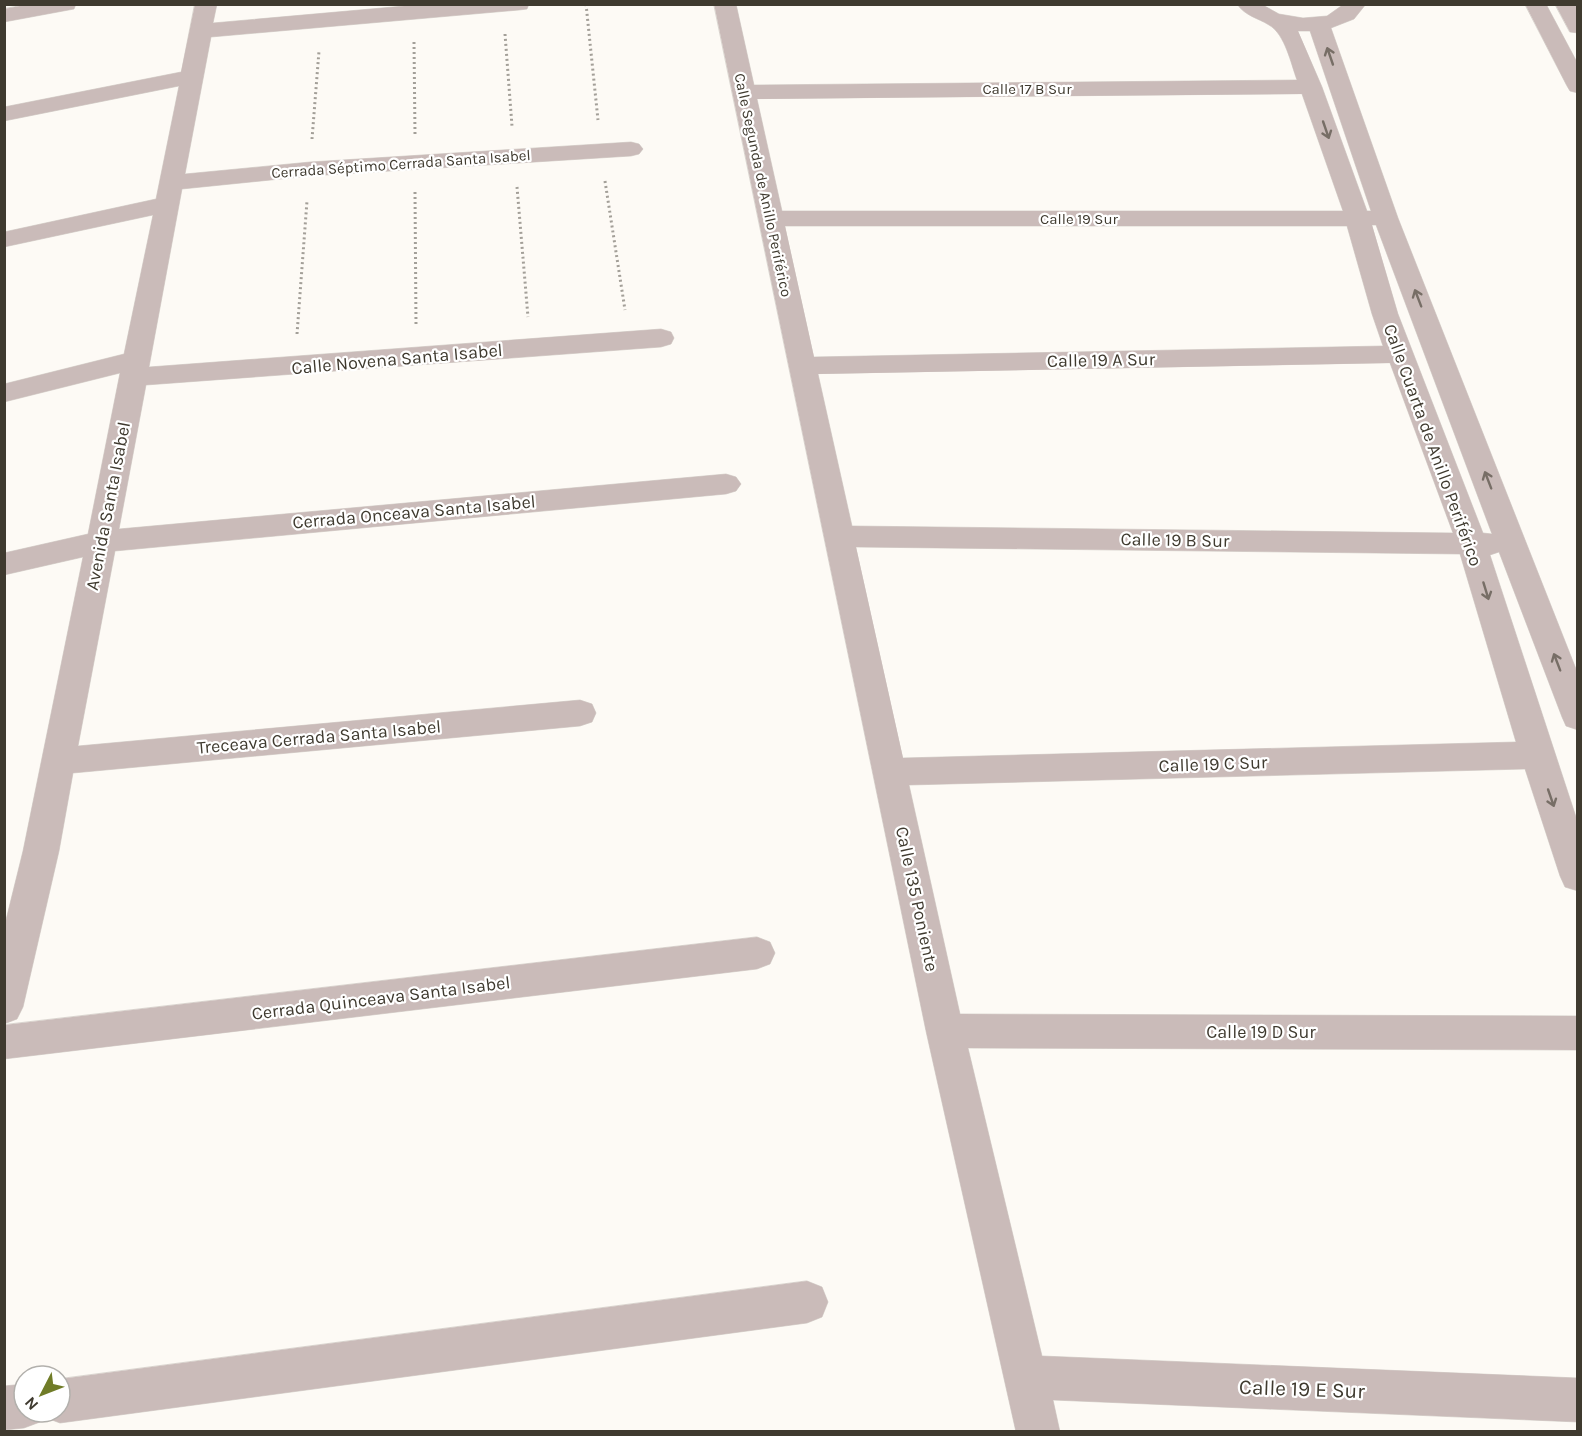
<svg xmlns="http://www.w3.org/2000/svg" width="1582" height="1436" font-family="Karla,sans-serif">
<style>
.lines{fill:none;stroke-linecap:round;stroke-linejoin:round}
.minor-casing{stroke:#dbd7d1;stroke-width:1}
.path{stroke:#a39f98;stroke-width:3;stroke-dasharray:2 3;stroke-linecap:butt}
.minor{fill:#cabbb9;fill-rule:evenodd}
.oneway{stroke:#776e66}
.labels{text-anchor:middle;stroke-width:4.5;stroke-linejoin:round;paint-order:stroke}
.far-street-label{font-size:15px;fill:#3f3a2f;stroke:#fff}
.street-label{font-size:18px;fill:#3f3a2f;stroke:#fff}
.near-street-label{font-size:21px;fill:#3f3a2f;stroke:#fff}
</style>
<rect width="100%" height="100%" fill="#fdfaf5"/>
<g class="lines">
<g class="minor-casing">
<path id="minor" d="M30,4H76L74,9L4,22V9Z
M195,4H217L213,23L427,4H529L527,9L519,10L211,37L185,174L310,162L631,142L639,144L643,149L639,154L631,156L310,176L182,189L149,367L661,329L671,332L674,338L671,344L661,347L146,385L119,529L726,474L736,477L741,484L736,491L726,494L115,551L78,746L580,700L592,704L596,713L592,722L580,726L73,773L59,851L23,1007L17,1019L4,1024V928L23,851L83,557L4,575V553L88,534L120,373L4,402V384L124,354L153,215L4,247V232L156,199L179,86L4,121V107L181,72Z
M714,4H736L754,85L1297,80C1291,64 1285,34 1269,25C1258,18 1245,16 1237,4H1261L1279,14L1303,18L1327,16L1344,4H1366L1354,19L1331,28L1398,218L1578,674V730L1566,726L1562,717L1499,552L1490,555L1578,823V891L1565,887L1560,876L1525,769L909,785L960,1014L1578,1016V1050L968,1048L1042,1356L1578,1378V1422L1053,1400L1060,1432H1016L926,1031ZM1298,31H1310L1371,211H1367L1322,87ZM1302,94L1343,211H782L757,99ZM1372,225H1376L1492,534L1483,533L1398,314ZM785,226H1347L1372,314L1383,346L814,357ZM1390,363L1453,533L852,526L818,374ZM856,547L1460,554L1516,742L903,758Z
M1525,4H1546L1578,64V93L1570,91L1567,86Z
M1555,4H1576L1578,33L1570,32Z
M757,937L770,942L775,953L770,964L757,969L4,1059V1025Z
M807,1281L822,1287L828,1302L822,1317L807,1323L60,1423L44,1417L43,1413L40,1422L24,1428L4,1430V1386L24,1384V1412H60V1379Z"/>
</g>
<path class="path" d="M586,4L598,120
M505,34L512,126
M414,42L415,134
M312,139L319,51
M605,181L625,310
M517,187L528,317
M415,192L416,326
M297,334L307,201"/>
<use href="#minor" class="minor"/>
</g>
<defs><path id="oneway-shaft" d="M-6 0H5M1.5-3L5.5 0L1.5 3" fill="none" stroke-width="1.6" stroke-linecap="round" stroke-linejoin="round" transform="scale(1.5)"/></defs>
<g class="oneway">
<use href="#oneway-shaft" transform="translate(1330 56) rotate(-109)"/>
<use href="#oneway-shaft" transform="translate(1326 130) rotate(71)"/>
<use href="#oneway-shaft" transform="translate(1418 298) rotate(-111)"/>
<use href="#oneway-shaft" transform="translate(1488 480) rotate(-111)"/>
<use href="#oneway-shaft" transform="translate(1486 591) rotate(73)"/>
<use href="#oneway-shaft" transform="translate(1557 662) rotate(-111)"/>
<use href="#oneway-shaft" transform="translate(1551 798) rotate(71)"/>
</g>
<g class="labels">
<g class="far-street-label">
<text x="1027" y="94">Calle 17 B Sur</text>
<text transform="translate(401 164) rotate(-4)" y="5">Cerrada Séptimo Cerrada Santa Isabel</text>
<text transform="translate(763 185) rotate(78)" y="5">Calle Segunda de Anillo Periférico</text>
<text x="1079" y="224">Calle 19 Sur</text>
</g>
<g class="street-label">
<text transform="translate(397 359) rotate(-5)" y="6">Calle Novena Santa Isabel</text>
<text transform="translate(1101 360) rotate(-1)" y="6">Calle 19 A Sur</text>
<text transform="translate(1433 445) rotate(70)" y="6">Calle Cuarta de Anillo Periférico</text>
<text transform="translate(108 506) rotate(-79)" y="6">Avenida Santa Isabel</text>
<text transform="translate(414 512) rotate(-5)" y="6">Cerrada Onceava Santa Isabel</text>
<text transform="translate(1175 540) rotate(1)" y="6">Calle 19 B Sur</text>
<text transform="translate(319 737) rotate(-5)" y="6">Treceava Cerrada Santa Isabel</text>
<text transform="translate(1213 764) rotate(-2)" y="6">Calle 19 C Sur</text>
<text transform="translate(917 899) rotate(78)" y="6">Calle 135 Poniente</text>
<text transform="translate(381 998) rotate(-7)" y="6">Cerrada Quinceava Santa Isabel</text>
<text x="1261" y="1038">Calle 19 D Sur</text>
</g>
<g class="near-street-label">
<text transform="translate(1302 1389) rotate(2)" y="7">Calle 19 E Sur</text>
</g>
</g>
<rect width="1582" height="1436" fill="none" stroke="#3f3a2f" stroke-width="12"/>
<g transform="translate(42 1394) rotate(228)"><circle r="28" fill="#ffffff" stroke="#b2b0ac" stroke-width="1.5"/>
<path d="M0-4.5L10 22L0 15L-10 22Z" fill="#707c28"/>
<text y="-9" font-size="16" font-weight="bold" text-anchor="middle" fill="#3f3a2f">N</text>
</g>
</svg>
